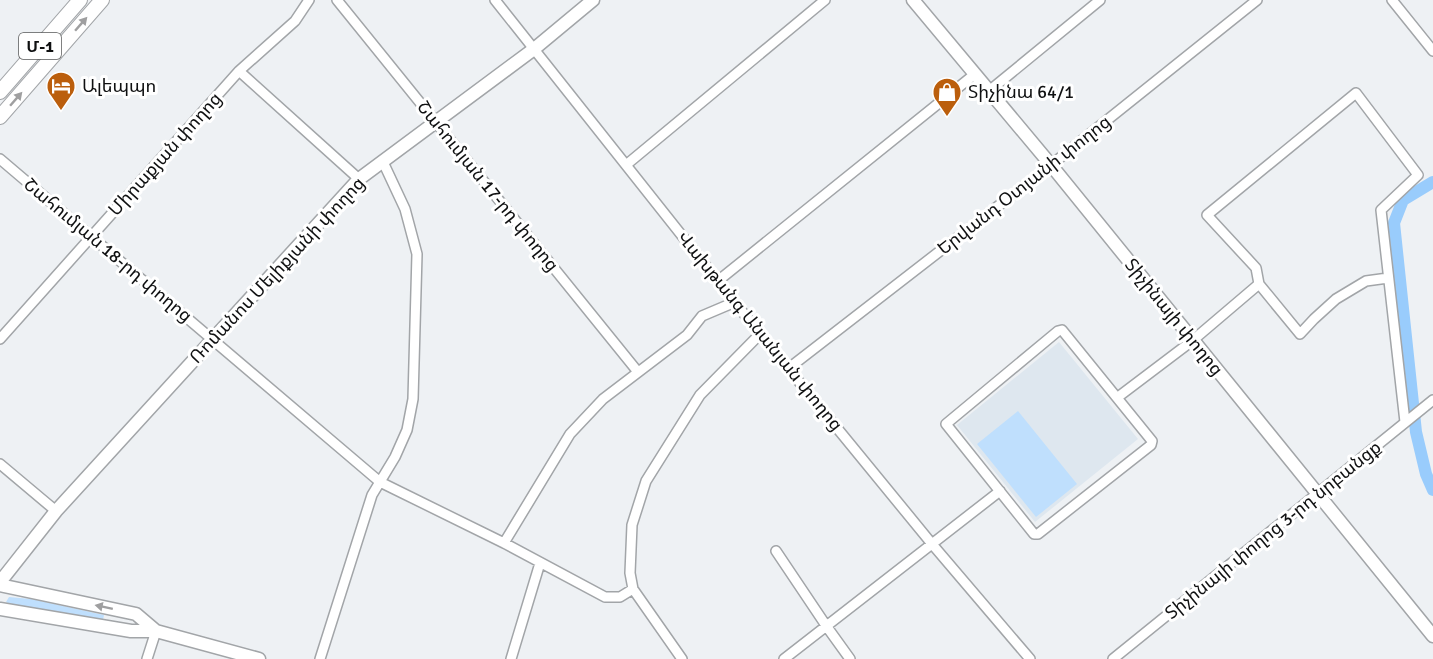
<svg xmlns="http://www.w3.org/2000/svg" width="1433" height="659" font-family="Signika,'Noto Sans Armenian',sans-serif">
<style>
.built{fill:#dee7ef}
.green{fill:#bfdffd}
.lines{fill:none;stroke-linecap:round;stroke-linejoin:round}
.canal{stroke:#99ccfc;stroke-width:12}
.street-casing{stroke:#a2a5a8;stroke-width:12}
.secondary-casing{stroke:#a2a5a8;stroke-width:15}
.primary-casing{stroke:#a2a5a8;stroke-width:16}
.street{stroke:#fff;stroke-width:9}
.secondary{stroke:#fff;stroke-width:12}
.primary{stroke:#fff;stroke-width:14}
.oneway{fill:#9f9fa0}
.labels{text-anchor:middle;stroke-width:6;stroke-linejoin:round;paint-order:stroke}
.shield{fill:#fff;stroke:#575858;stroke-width:1.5}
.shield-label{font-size:16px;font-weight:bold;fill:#0f1011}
.poi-label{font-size:18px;fill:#0f1011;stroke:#fff;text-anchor:start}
.street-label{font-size:18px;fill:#0f1011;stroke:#fff}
</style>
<rect width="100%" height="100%" fill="#eef1f4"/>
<path class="built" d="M1059,342L1138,439L1035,522L957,425Z"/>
<path class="green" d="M1018,411L1077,484L1036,517L977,444Z
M9,597L31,599L104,615L103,620L14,606L6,602Z"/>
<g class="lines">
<path class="canal" d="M1433,182L1403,200L1394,223L1416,432L1426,474L1433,490"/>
<g class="street-casing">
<path id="street" d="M337,0L638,372
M495,0L760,334L932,544L1030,659
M1392,0L1433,51
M239,71L359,179
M989,91L1100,0
M0,159L380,482L504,543L605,597H620L633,589
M626,165L825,0
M1388,278L1366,281L1336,299L1314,319L1300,334L1259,284L1256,268L1207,215L1356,93L1418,175L1381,210L1405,422
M719,280L975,74
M1062,330L1152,441L1151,445L1038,534H1034L946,424L1058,331Z
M0,339L239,71L295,21L309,0
M789,368L1051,165L1257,0
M1118,397L1192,341L1259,284
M0,464L56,511
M504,543L570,434L603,399L687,335L702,316L735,302
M776,551L827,627L850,659
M147,659L156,631
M320,659L372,495L395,457L407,430L413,399L417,254L405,209L383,162
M511,659L540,563
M682,659L633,589L630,573L632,525L646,481L700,395L760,334
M784,659L1000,491
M1113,659L1433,400"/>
</g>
<g class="secondary-casing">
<path id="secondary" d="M913,0L1051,165L1433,636
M0,582L56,511L359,179L534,49L593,0
M0,585L136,614L156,631
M0,609L131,631H156L259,659"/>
</g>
<g class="primary-casing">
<path id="primary" d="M0,92L80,0
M0,117L102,0"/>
</g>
<use href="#street" class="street"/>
<use href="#secondary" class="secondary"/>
<use href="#primary" class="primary"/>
</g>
<defs><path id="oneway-solid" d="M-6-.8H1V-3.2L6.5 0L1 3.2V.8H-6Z" transform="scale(1.5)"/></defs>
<g class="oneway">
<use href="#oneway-solid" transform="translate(81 24) rotate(-49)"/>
<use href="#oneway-solid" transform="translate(16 99) rotate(-49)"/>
<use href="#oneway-solid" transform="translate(104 607) rotate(-168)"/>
</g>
<defs>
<g id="hotel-pin" transform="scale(1.5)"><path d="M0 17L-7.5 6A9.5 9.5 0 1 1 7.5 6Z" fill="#bb5e0c" stroke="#fff"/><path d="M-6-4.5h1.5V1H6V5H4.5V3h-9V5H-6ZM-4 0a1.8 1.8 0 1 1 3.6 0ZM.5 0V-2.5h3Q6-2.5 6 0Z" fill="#fff"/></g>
<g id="shop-pin" transform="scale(1.5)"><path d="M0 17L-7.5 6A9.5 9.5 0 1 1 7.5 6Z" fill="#bb5e0c" stroke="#fff"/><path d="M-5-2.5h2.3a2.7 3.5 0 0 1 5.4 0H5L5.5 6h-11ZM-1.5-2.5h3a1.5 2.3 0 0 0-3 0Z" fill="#fff"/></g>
</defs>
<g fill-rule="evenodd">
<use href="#hotel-pin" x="61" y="86"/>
<use href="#shop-pin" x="947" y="92"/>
</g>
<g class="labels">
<rect class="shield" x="19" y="33" width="42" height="26" rx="4.5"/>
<g class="shield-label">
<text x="40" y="52">Մ-1</text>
</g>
<g class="poi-label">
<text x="82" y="92">Ալեպպո</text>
<text x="968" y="98">Տիչինա 64/1</text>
</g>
<g class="street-label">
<text transform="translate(165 154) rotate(-48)" y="6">Միրաքյան փողոց</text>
<text transform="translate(1024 185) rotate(-38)" y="6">Երվանդ Օտյանի փողոց</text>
<text transform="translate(488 186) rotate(51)" y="6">Շահումյան 17-րդ փողոց</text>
<text transform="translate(108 250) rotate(40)" y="6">Շահումյան 18-րդ փողոց</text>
<text transform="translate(277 270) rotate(-47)" y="6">Ռոմանոս Մելիքյանի փողոց</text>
<text transform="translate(1174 317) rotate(51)" y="6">Տիչինայի փողոց</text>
<text transform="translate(760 331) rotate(51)" y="6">Վախթանգ Անանյան փողոց</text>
<text transform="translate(1273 530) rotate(-39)" y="6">Տիչինայի փողոց 3-րդ նրբանցք</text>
</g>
</g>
</svg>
